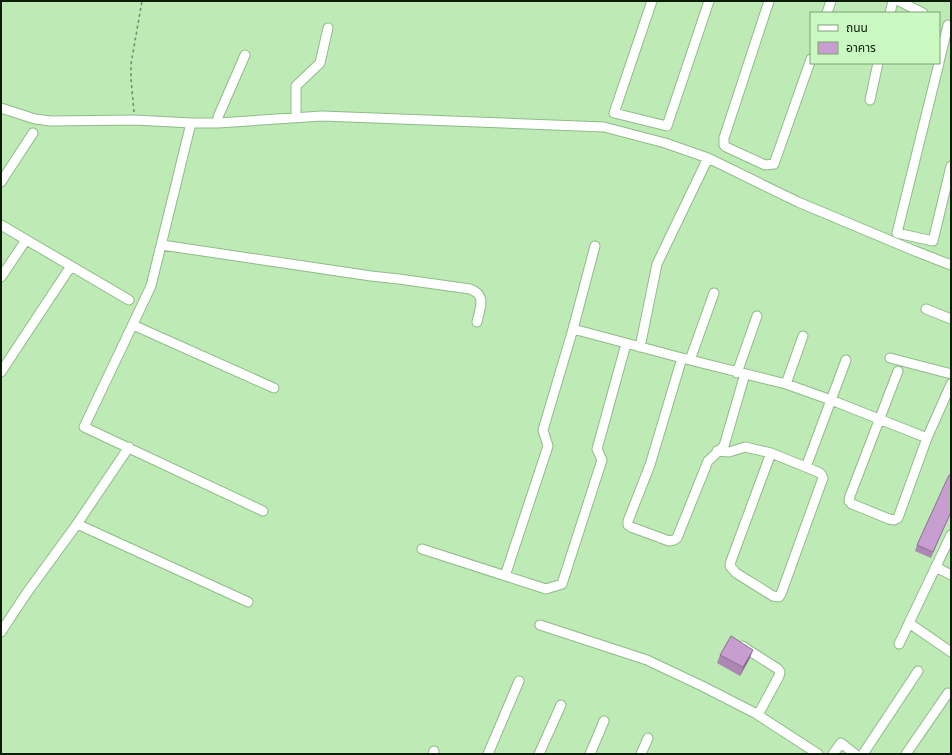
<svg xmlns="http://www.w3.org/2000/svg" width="952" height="755" font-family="Karla,'Noto Sans Thai',sans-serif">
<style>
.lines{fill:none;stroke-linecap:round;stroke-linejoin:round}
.minor-casing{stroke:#8fbb88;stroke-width:11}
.path{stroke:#6c8d67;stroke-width:1.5;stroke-dasharray:3 3;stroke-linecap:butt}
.minor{stroke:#fff;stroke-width:9}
.wall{fill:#ac87b3}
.shaded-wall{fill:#8c6e92}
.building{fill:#c89dd0;stroke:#8c6e92}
</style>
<rect width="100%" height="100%" fill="#bdeab5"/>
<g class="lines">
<g class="minor-casing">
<path id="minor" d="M652,1L614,113L667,126L709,1
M769,1L724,138V145L726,147L765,165L774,164L811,59
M899,1L923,13
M827,13L831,1
M890,13L893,1
M939,62L948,25L951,27
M939,63L897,233L933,241L951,166
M870,100L878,63
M1,108L35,119L51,121L135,120L191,123H218L322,116L604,127L665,143L708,158L798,202L915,251L951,265
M296,117V86L320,63L328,28
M191,123L151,286L84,427L263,511
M218,123V117L245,55
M1,182L33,133
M1,225L129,300
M162,245L371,276L399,279L470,289C487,295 480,308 477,322
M1,277L26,240
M926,309L951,319
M133,325L274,388
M573,329L682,358L786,384L831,400L927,438
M640,347L657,264L708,158
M682,358L650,465L628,521V525L631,527L669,541L674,540L677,538L708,461L724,446L745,374
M890,358L951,374
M690,360L714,293
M898,371L850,496L849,501L852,504L889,519L894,520L898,518L927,438L951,384
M1,372L71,266
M737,373L757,316
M786,384L803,336
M717,451L729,452L745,447L771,453
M771,453L818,472L821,474L823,478L781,594L779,597L773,596L736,573L730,566L731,561Z
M806,467L846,360
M77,524L248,602
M422,549L546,589L562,584L602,460L597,449L626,344
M936,567L951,575
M505,576L548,446L543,430L573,329L595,246
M909,623L951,652
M540,625L647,660L702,686L755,713L818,754
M1,632L26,594L77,524L129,447
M899,644L951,535
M742,646L778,669L780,672L779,676L758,715
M433,754L434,751
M488,754L519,681
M539,754L561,705
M590,754L604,721
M641,754L648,738
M833,754L841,743L855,754
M863,754L918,671
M906,754L948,693"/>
</g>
<path class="path" d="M134,112L131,79V64L142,1"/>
<use href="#minor" class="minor"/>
</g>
<path class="wall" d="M946,523L931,558L915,551L917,545Z
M720,655L750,658L740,676L717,663Z"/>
<path class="shaded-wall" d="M753,650L750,658L740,676L743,667Z"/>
<path class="building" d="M949,475L951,476V512L933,552L917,545Z
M731,636L753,650L743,667L720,655Z"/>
<rect width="952" height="755" fill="none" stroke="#0b1c09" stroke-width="4"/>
<rect x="810" y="12" width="130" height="52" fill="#caf8c1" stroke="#7ea077"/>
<rect x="818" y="25" width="20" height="6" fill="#ffffff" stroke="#7ea077"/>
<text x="846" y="32" font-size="12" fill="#0b1c09">ถนน</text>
<rect x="818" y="42" width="20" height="12" fill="#c89dd0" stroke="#7ea077"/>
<text x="846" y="52" font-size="12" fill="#0b1c09">อาคาร</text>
</svg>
